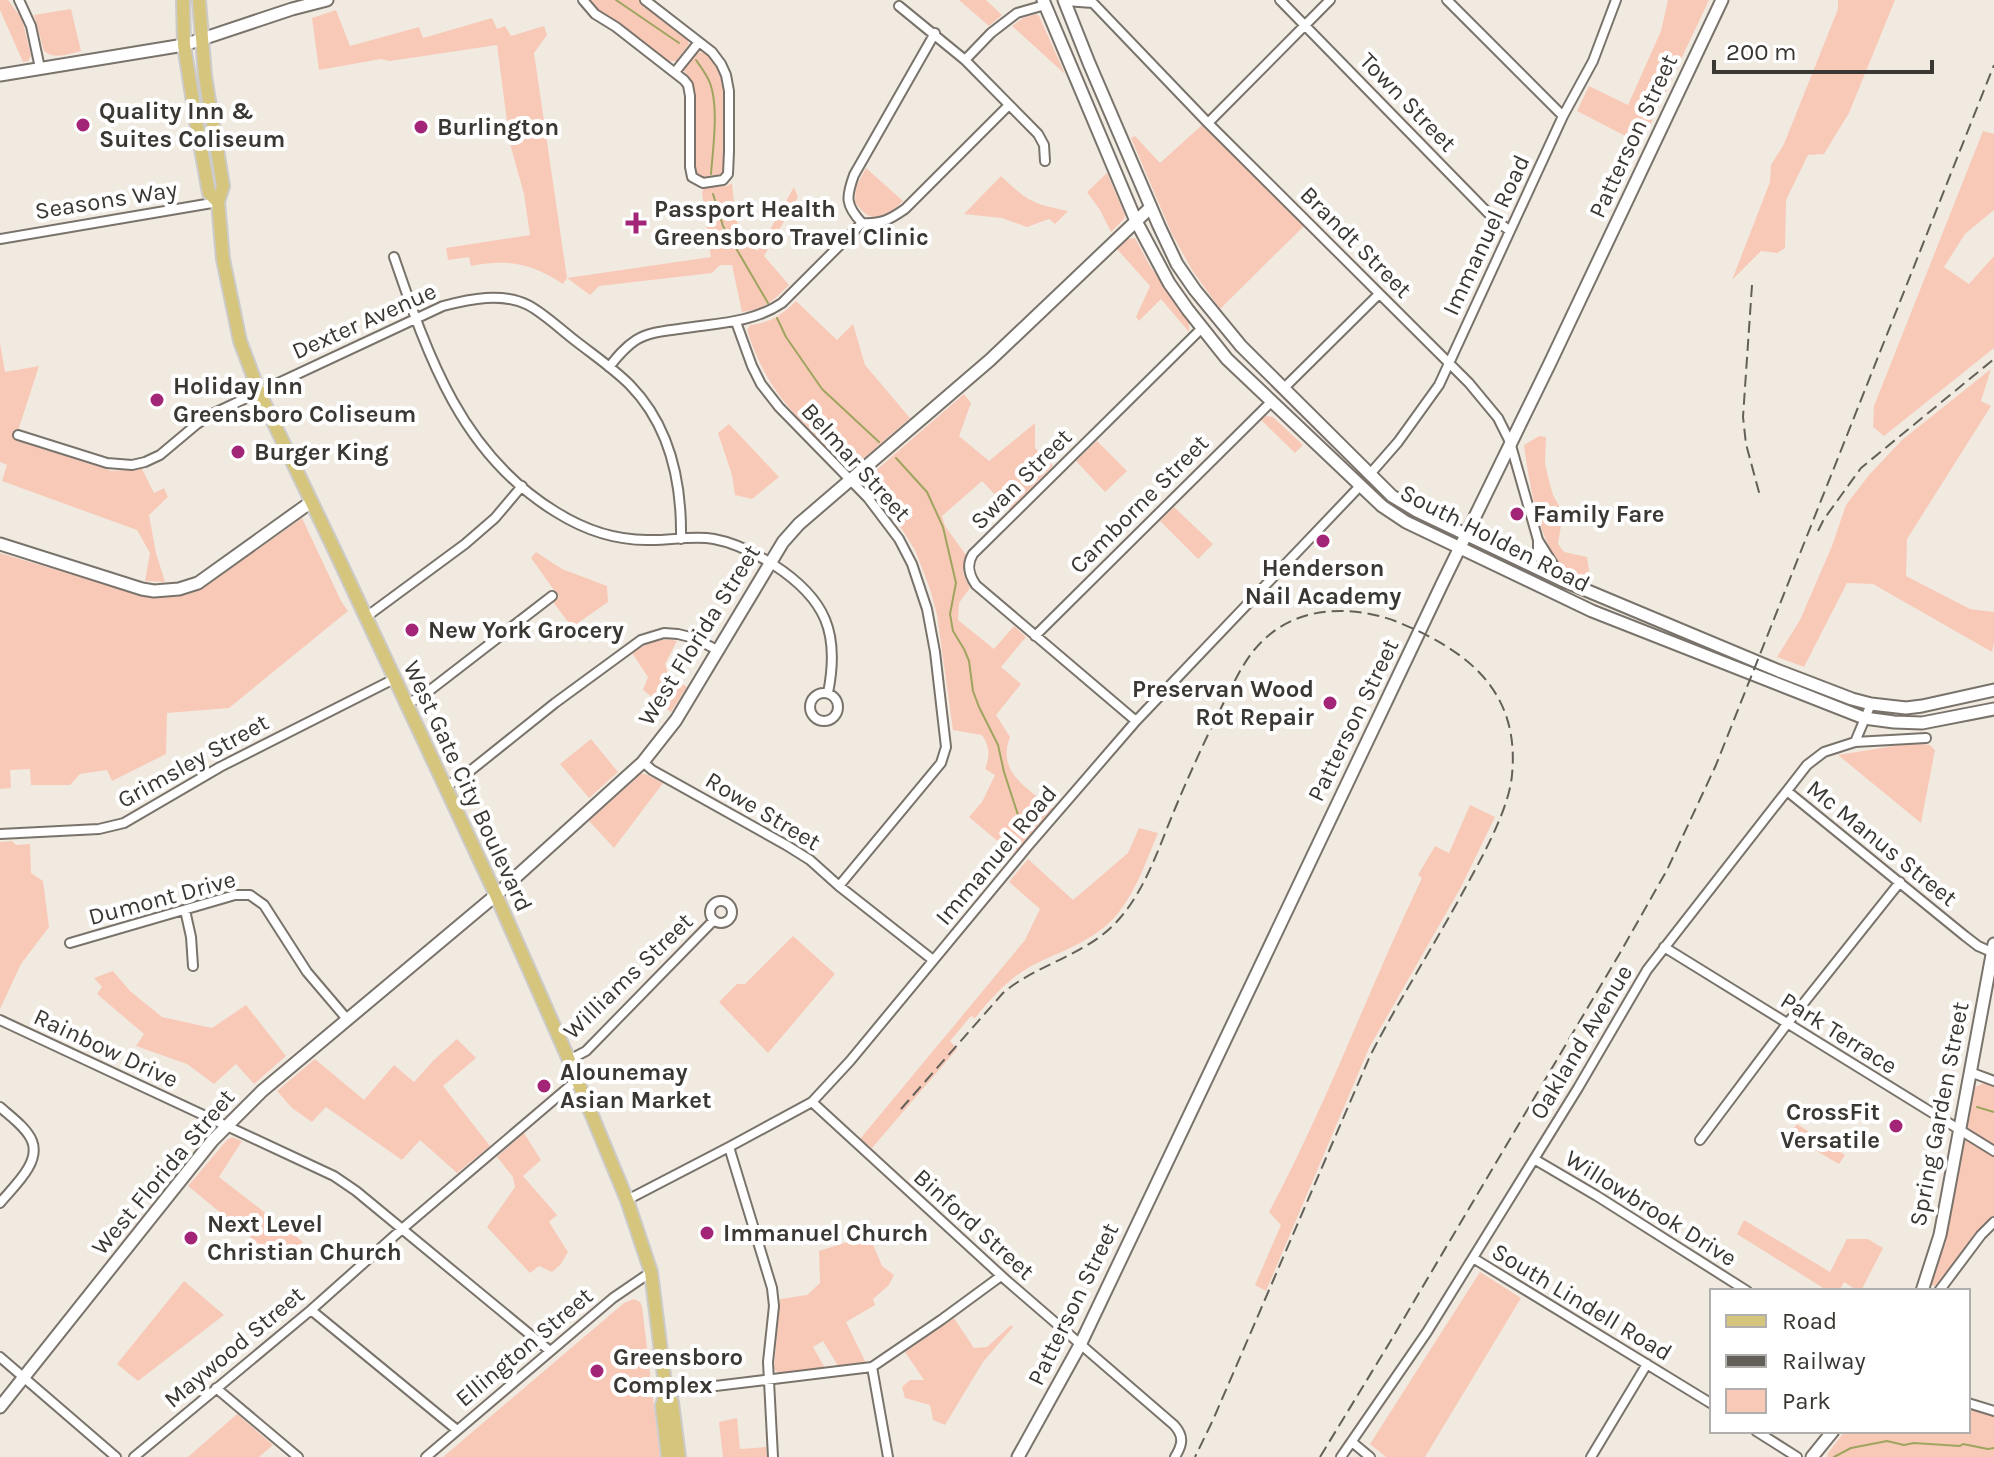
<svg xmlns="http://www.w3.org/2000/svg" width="1994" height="1457" font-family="Karla,sans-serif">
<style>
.green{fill:#f9c9b8}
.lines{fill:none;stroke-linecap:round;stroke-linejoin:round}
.stream{stroke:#9fa45f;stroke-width:2}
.street-casing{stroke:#79736b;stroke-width:12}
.secondary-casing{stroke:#79736b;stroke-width:15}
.primary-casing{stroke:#cccbca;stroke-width:16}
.street{stroke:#fff;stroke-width:8}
.secondary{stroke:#fff;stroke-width:11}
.primary{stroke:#d6c57c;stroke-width:12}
.rail{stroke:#63605a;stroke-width:2;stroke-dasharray:12 6;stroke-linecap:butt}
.poi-dot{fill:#a32578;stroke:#fff;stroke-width:3}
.labels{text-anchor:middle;stroke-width:8;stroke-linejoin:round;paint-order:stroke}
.street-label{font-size:24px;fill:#3b3834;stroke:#fff}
.poi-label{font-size:24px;font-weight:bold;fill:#3b3834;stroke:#fff;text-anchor:start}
</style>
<rect width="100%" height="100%" fill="#f1eae0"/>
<path class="green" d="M0,0H8L22,19L31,56L28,61L23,62L0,10Z
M587,0H639L687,38L689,44L676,61H666L615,21L597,11Z
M959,0H986L1002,15L989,26Z
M1668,0H1709L1641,144L1577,111L1589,86L1628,105L1661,31Z
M1838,0H1895L1849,113L1824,154L1808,155L1786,200L1785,248L1777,253L1761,251L1732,280L1770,182L1771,165L1784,144L1838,9Z
M71,9L81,51C68,54 55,60 44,51L34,15Z
M336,10L350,46L419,27L423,38L492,18L497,29L505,26L511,36L544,26L547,35L534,53L567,278L711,257L702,193L704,188L727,186L732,183L735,213L742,241L758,251L794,187L798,197L764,256L789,285C773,301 765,309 742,312L732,265H720L712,273L599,286L590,295L567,278L563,284C530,263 509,259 471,266L469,257L448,260L446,248L530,235L524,194L510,144L497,45L390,61L381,59L319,70L312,18Z
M1036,14L1039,16L1065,74L1012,26L1023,18Z
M700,52C717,55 723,77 725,92L724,170C714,183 696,182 693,164L694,92L684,70L696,54Z
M1202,125L1304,226L1220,309L1192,270L1171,232L1131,138L1135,136L1160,163Z
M1983,131L1994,134V210L1965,234L1944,267L1969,284L1994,256V348L1884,436L1873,427L1874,406Z
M866,168L903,201C885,218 872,227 855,202L856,187Z
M1107,173L1125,215L1124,219L1111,232L1100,210L1087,192Z
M1001,176C1027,201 1032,204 1068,211L1055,224L1049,219L1027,227L1002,218L964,214Z
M1135,238L1150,266L1189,322V332L1161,299L1139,321L1136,317L1150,286L1117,249L1128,239Z
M796,301L837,340L853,324L865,365L910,418L855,466L850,467L846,466C800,420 767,394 747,330L750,325C770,323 782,315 796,301Z
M0,343L5,372L39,366L15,440L112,471L142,469L154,493L164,488L168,497L149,515L156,553L165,582L145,581L150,553L137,530L2,481L7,465L0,462Z
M1991,369L1981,401L1991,406L1907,539L1906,576L1970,609L1994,612V642L1992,652L1873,584L1847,583L1804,667L1777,657L1800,620L1832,546L1846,505L1869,475L1902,440Z
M964,394L971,403L959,436L989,461L1035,423V448L1053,466L1010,510L982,481L942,516L945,526L966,555L963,573L970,588L959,603L958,620L994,649L1014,626L1026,637L1001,667L1021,684L996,715L1010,737C996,773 1029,789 1053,809L1014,855L969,817L982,802L995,775L985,769C990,756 990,747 982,735L953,730L937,615L930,589L915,550L901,528L865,483L866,479Z
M1266,416L1273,417L1303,445L1295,453L1261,420Z
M729,424L779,477L752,499L735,495L732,475L718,433Z
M1539,436L1546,437L1545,463L1548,477L1553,495L1563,513L1558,544L1564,552L1587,557L1591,583C1581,579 1572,575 1564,568C1539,545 1528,477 1524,445Z
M1097,441L1127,471L1105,492L1076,461Z
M1174,507L1213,544L1198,559L1160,521Z
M302,518L341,601L348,611L229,708L167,713L166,754L112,781L107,770L80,774L70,785H31L30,769L10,770L11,788L0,789V553L147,597H175L192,593L206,586Z
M536,552L562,569L607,586L608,602L572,627L553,602L559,597L531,558Z
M668,639L677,641L665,664L669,676L687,687L671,712L643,690L648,677L632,653L650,642Z
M591,739L618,772L589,798L560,764Z
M1912,743L1930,745L1935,750L1921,823L1838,755Z
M641,774H645L663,783L614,848L589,821Z
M1470,805L1495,817L1461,887L1369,1048L1266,1291L1255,1285L1281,1225L1269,1212C1327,1104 1369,988 1422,878L1418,875L1435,846L1449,853Z
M1139,828L1158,833C1147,859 1137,889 1119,912C1098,939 1064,950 1035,964C1010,977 993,996 975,1018L971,1016L950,1041L957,1049L872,1148L860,1139L1025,940L1040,909L1009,882L1028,859L1073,900L1128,853Z
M12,841L16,845L30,844L31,873L43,881L49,927L21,964L0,1009V842Z
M793,936L835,974L768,1053L719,1002L737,984H745Z
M113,971L130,991L162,1017L212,1028L246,1005L286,1056L254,1084L236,1064L214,1084L187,1064L136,1046L144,1034L97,994L102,987L94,978Z
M457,1039L476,1058L443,1086L490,1146L457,1173L420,1140L402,1160L326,1107L312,1122L292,1108L277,1091L315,1059L364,1100L394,1065L414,1082L434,1060Z
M1984,1083L1994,1087V1217L1978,1233L1935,1286L1931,1285L1947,1232L1975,1087Z
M1797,1124L1845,1155L1839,1164L1789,1135Z
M524,1133L541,1160L523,1176L557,1215L549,1222L568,1252L561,1264L552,1272L539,1266L530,1273L487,1227L515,1187L513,1177L497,1157Z
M232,1137L242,1141L219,1177L303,1242L282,1263L188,1186L227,1140Z
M1744,1220L1830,1272L1847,1239H1868L1883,1248L1861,1291H1858L1844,1282L1839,1291H1828L1737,1234Z
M869,1235L882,1266L894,1275L889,1285L873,1299L875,1305L846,1322L866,1363L838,1366L823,1341L813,1347L825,1368L780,1374L774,1369L780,1299L807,1295L820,1283L819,1251Z
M1480,1272L1521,1298L1425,1457H1386L1370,1444Z
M184,1281L224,1315L138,1381L117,1364Z
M634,1299L640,1302L642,1306L660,1457H443L624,1303Z
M954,1318L974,1348L987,1347L1011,1325L1013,1327L983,1362L945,1425L933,1420L930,1405L905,1398L902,1387L910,1380H924L905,1352Z
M1968,1408L1994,1415V1457H1827L1828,1453L1845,1431H1968Z
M237,1414L273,1445L259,1457H188Z
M737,1418L740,1449L766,1447L767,1457H723L719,1422Z"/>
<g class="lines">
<path class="stream" d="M616,0L679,43
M696,60C701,67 707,75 710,83C719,107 713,148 711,174
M713,194L723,226L768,303
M777,318L786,337L822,389L879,442
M896,458L927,492L943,527L956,583L950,614L953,631L964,649L969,661L973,691L979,707L998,745L1004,772L1019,818
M1977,1107L1994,1112
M1834,1457L1851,1448L1887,1441L1904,1445L1914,1443L1960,1446L1963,1444L1988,1449L1994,1448"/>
<g class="street-casing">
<path id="street" d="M19,0L31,26L40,68
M583,0L595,14L616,27L684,80L688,85L690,96V167L692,177L703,183L723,180L728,174L729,151V91L726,75L721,64L712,52L645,0
M1280,0L1493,218L1510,231
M1447,0L1563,116
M1065,1L1093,3L1208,123L1469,383L1498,418L1510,442L1538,540L1563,580
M899,6L965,60L1038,134L1044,145L1045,161
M965,60L991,33L1017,13L1045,5
M675,72L699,42
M1208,123L1330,0
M862,223C845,205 846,197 854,175L935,33
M862,223C882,224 889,220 905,209L1009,105
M0,239L218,202
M394,257C428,356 461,454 556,512C583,529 615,540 647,540C669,541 692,535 714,539C736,543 755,553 774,565C826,599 840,633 828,693
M736,322L752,366L761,384L779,407L868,498L899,539L912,564L927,609L935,652L946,747L941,763L839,886
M609,367C617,357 625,347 636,340C649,332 664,331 679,329C714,323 751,324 782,303L862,223
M1283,389L1379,294
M18,435L107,463L132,465L145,462L160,455L197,424L210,415L443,306C470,299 502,292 528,305C545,314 561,330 577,342C595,356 614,369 630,385C670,426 682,483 681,539
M1370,474L1398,442L1439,385L1563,116L1593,61L1616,0
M1527,564L1538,554V541
M366,617L465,544L495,518L522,486
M1035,636L1271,402
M810 707a14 14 0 1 1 28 0a14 14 0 1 1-28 0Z
M407,704L425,694L552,596
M1136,721L976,585C969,575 966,565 973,554L1201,329
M1855,742L1871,704
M643,762L652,770L786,845L810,860L839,886L933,960
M445,787L465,775L555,703L641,640L664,633L678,634L694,638L719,651
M1787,791L1965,936L1978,946L1994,953
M0,834L99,829L124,823L220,767L394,679
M710 912a11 11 0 1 1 22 0a11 11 0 1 1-22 0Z
M185,910L191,937L193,966
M70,943L235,895H250L264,905L307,972L347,1019
M1664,947L1994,1151
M0,1020L334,1176L356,1191L550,1351
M569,1060L586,1051L714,920
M1970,1072L1994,1081
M812,1102L1006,1280L1174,1425C1184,1436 1183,1444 1175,1457
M0,1107C10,1116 27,1128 32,1141C41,1163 13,1187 0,1203
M1700,1140L1787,1024L1900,882
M729,1147L772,1288L774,1306L768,1362L773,1457
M1534,1159L1597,1196L1747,1291
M627,1200L729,1147L812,1102L850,1061L1028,846L1136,721L1360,486
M1473,1258L1712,1404
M1939,1291L1981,1235L1994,1222
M311,1310L457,1430
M0,1357L116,1457
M872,1367L888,1457
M216,1388L298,1457
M666,1392L872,1367L941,1320L1001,1276
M1968,1403L1994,1411
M1756,1431L1797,1457
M1352,1442L1370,1457
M134,1457L311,1310L402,1229L577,1080
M426,1457L613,1298L651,1272
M1341,1457L1427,1332L1578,1088L1647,970L1807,765L1824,752L1855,742L1926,738
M1591,1457L1647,1364"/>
</g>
<g class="secondary-casing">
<path id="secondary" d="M1043,0L1136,221L1169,283L1188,310L1227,359L1382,506L1406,522L1592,611L1864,718L1894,722L1922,723L1994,709
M1064,0L1089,63L1159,226L1177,264L1195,290L1241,346L1392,496L1417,511L1564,581L1779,671L1852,699L1871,704L1906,708L1922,706L1994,690
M0,75L184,45L292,9L327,0
M0,544L142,589L154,591L179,589L198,583L311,502
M1922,1291L1940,1235L1947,1198L1994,944
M0,1407L212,1141L262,1091L496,895L643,762L676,720L783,542L799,524L990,360L1151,207
M1018,1457L1080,1345L1443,582L1550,363L1722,0
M1812,1457L1833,1431"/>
</g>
<g class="primary-casing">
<path id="primary" d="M183,0L184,45L196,121L209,193L218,202
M199,0L205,76L223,186L218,202L223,259L240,341L259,392L335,551L496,895L569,1060L627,1200L651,1272L666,1392L672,1402L679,1457
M666,1392L662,1406L668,1457"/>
</g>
<use href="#street" class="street"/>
<use href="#secondary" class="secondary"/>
<use href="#primary" class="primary"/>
<path class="rail" d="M1752,285L1743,417L1746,444L1760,496
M1818,531L1824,519L1861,468L1994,359
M901,1109L1003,993C1038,963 1089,955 1120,918C1146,888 1159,847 1174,811C1189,775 1205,740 1222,706C1235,681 1246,654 1268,636C1305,604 1359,606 1400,623C1470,652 1520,693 1512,775C1509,810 1480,861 1463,892C1433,947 1399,1000 1370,1056L1213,1420L1195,1457
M1320,1457L1390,1342L1620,953L1667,870L1716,765L1994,65"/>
</g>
<g class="poi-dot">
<circle cx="83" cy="125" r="8"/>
<circle cx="421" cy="127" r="8"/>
<path d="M632 211h8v8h8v8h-8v8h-8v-8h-8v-8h8z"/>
<circle cx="157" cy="400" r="8"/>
<circle cx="238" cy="452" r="8"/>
<circle cx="1517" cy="514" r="8"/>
<circle cx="1323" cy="541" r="8"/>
<circle cx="412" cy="630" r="8"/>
<circle cx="1330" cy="703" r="8"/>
<circle cx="544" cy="1086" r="8"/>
<circle cx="1896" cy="1126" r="8"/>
<circle cx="707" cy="1233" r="8"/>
<circle cx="191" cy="1238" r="8"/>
<circle cx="597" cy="1371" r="8"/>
</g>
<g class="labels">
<g class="street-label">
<text transform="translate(1408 102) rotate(46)" y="8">Town Street</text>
<text transform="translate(1633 136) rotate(-65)" y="8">Patterson Street</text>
<text transform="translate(106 200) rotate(-9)" y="8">Seasons Way</text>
<text transform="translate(1486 235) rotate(-65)" y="8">Immanuel Road</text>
<text transform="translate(1356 242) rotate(45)" y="8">Brandt Street</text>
<text transform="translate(364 321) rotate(-24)" y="8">Dexter Avenue</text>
<text transform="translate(856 462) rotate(48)" y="8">Belmar Street</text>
<text transform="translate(1021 479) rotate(-45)" y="8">Swan Street</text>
<text transform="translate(1139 504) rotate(-45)" y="8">Camborne Street</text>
<text transform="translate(1495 538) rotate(27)" y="8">South Holden Road</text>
<text transform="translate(699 635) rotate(-58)" y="8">West Florida Street</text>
<text transform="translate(1353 720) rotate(-64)" y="8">Patterson Street</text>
<text transform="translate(193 761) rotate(-29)" y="8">Grimsley Street</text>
<text transform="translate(468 786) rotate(65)" y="8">West Gate City Boulevard</text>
<text transform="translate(763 811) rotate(31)" y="8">Rowe Street</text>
<text transform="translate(1882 843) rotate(39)" y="8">Mc Manus Street</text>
<text transform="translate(996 855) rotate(-50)" y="8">Immanuel Road</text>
<text transform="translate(162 898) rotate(-15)" y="8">Dumont Drive</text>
<text transform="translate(628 976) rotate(-44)" y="8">Williams Street</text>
<text transform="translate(1839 1033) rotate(32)" y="8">Park Terrace</text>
<text transform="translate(1581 1042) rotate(-59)" y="8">Oakland Avenue</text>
<text transform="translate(106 1048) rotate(25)" y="8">Rainbow Drive</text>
<text transform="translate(1939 1114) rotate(-79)" y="8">Spring Garden Street</text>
<text transform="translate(163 1172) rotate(-50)" y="8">West Florida Street</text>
<text transform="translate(1651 1208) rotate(32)" y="8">Willowbrook Drive</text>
<text transform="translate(974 1224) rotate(42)" y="8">Binford Street</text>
<text transform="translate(1582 1302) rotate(31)" y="8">South Lindell Road</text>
<text transform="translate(1073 1304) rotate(-64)" y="8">Patterson Street</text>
<text transform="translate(234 1347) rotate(-40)" y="8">Maywood Street</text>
<text transform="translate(524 1347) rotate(-40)" y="8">Ellington Street</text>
</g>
<g class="poi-label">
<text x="99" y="119">Quality Inn &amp;<tspan x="99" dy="28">Suites Coliseum</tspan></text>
<text x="437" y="135">Burlington</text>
<text x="654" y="217">Passport Health<tspan x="654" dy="28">Greensboro Travel Clinic</tspan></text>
<text x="173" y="394">Holiday Inn<tspan x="173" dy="28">Greensboro Coliseum</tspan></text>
<text x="254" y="460">Burger King</text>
<text x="1533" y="522">Family Fare</text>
<text x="1323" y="576" text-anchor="middle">Henderson<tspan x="1323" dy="28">Nail Academy</tspan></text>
<text x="428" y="638">New York Grocery</text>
<text x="1314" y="697" text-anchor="end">Preservan Wood<tspan x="1314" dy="28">Rot Repair</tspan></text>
<text x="560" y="1080">Alounemay<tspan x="560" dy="28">Asian Market</tspan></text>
<text x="1880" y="1120" text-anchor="end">CrossFit<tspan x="1880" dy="28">Versatile</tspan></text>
<text x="207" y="1232">Next Level<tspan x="207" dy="28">Christian Church</tspan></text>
<text x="723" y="1241">Immanuel Church</text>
<text x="613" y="1365">Greensboro<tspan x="613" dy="28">Complex</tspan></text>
</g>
</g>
<rect x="1710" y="1289" width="260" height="144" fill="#ffffff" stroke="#b1afae" stroke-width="2"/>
<rect x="1726" y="1315" width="40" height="12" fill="#d6c57c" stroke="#b1afae" stroke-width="2"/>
<text x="1782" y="1329" font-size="24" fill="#3b3834">Road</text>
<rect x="1726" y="1355" width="40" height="12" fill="#63605a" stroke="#b1afae" stroke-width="2"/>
<text x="1782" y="1369" font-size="24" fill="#3b3834">Railway</text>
<rect x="1726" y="1389" width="40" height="24" fill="#f9c9b8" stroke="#b1afae" stroke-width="2"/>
<text x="1782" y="1409" font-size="24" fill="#3b3834">Park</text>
<path d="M1714 60v12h218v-12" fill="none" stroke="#3b3834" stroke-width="4"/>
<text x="1726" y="60" font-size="24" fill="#3b3834" stroke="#ffffff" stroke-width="6" paint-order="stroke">200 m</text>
</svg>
